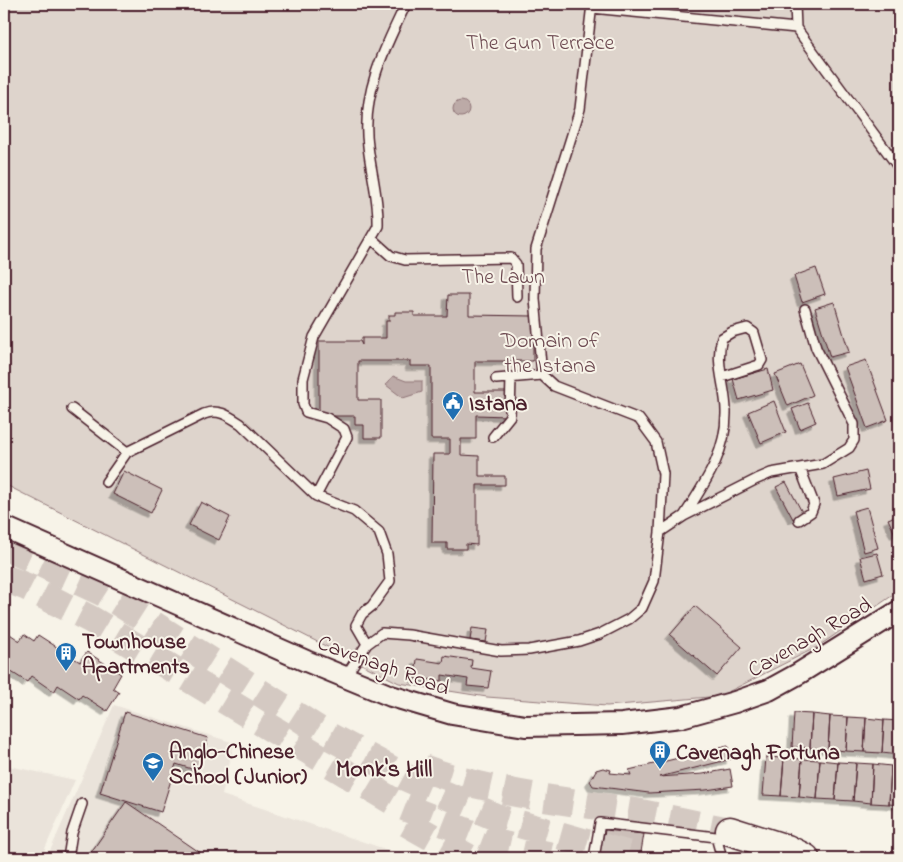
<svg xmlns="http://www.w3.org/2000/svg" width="903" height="862" font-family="'Indie Flower',sans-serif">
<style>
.built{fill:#eae3da}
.green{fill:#ded4cc;stroke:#947a7c}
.water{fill:#bcaaa7;stroke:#8e7275}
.building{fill:#ccbfb9;stroke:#4a1f2b;filter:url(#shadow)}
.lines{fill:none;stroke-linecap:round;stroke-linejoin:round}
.motorway-tunnel{stroke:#d4c9c2;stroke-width:28;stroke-dasharray:28 14;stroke-linecap:butt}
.service-casing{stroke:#4a1f2b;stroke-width:12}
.tertiary-casing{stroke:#4a1f2b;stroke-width:24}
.motorway-casing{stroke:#4a1f2b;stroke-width:31}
.service{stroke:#f7f3e8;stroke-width:9}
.tertiary{stroke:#f7f3e8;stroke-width:20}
.motorway{stroke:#f7f3e8;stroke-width:28}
.labels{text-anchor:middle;stroke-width:4;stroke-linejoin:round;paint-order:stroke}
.park-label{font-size:22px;fill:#6f4c53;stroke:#f7f3e8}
.poi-label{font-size:22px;font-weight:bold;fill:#4a1f2b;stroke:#f7f3e8;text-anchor:start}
.street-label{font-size:22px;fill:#4a1f2b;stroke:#f7f3e8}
.neighbourhood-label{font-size:24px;font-weight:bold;fill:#4a1f2b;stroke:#f7f3e8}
</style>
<defs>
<filter id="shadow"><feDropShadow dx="-4.5" dy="4.5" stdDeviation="0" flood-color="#0004"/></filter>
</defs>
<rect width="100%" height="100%" fill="#f7f3e8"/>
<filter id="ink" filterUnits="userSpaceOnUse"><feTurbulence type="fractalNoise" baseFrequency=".02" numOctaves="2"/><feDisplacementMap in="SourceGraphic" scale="10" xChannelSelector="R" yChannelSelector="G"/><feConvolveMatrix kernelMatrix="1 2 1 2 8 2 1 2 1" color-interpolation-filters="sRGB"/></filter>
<g filter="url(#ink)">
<path class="built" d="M114,705L234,743L222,795L406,856V858H47Z
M4,765L75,780L41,858H4Z"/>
<path class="green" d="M4,4H899V591L817,647L720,696L607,706L487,697L399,683L4,484Z"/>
<path class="water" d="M453 109a8 8 0 1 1 16 0a8 8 0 1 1-16 0Z
M393,376L406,381H422V392L403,398L386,385Z"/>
<path class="building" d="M816,268L825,294L802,302L794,276Z
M448,295H469V315L533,316V361H475V392H507V416L476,415V439H461V455L479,456V476H505V485H477V545L466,544V549H447V543H432L433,454H450V439H431V366H410V361H358V400H381V438H364V425H355V416H319V341H360L362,345V338H386V321H389V315H395V312H414V316H447Z
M834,302L849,352L830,357L815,308Z
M866,360L888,420L867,428L845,367Z
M800,364L813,395L788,406L775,374Z
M768,369L773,390L739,400L733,379Z
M774,401L786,432L761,443L748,412Z
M808,403L816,422L800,429L792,409Z
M124,471L162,490L151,513L113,494Z
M866,471L870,489L838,496L834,479Z
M786,482L803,514L793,519L776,487Z
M201,502L230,517L219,540L189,525Z
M867,507L878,548L864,552L853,511Z
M898,515L899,532L895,534L888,519Z
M877,553L883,574L866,579L860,557Z
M695,606L742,647L717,676L670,635Z
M472,628L488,630L486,642L470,640Z
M4,630L20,641L24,634L34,641L38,635L80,662L87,652L121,674L113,688L119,692L107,711L82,695L79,699L58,685L54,692L31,676L27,682L5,668L4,671Z
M444,656L472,660L471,668L491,671L488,688L467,686L468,679L442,675V681L415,678L417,659L443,663Z
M125,712L208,738L198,771L176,764L161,812L100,793Z
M794,713L812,714L810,748L792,747Z
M812,714L830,716L828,749L810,748Z
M830,716L848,717L846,751L828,749Z
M848,717L866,718L864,752L846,751Z
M866,718L884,720L882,753L864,752Z
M884,720L899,721V755L882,753Z
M728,746L731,759L659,777L703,774L730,769L733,786L706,790L649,793L593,786L590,781L596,770L603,768L611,770L610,773L631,775L629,770Z
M766,757L784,758L781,796L763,795Z
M784,758L802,759L799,797L781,796Z
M802,759L820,760L817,799L799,797Z
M820,760L838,762L835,800L817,799Z
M838,762L856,763L853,801L835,800Z
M856,763L873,764L871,803L853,801Z
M873,764L891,766L889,804L871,803Z
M891,766H899V805L889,804Z
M126,802L192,847L208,858H194L186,853L183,858H87Z
M605,830L644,834L640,858H600Z
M264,853L279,858H262Z
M446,854L448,857L451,855L453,858H437Z"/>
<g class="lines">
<path class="motorway-tunnel" d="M4,546L104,593L325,734L407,778L498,818L640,858
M4,578L27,587L90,619L399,805L495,843L560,858
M423,768C492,794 564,800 636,812C667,818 699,825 730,831
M407,823L469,858"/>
<g class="service-casing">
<path id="service" d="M795,4L796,28L899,168
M592,8L796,28
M372,239L391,256L405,260L511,258L516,264L517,297
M496,379L542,375
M72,409L127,452
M493,437L510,416L511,377
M106,482L127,452L204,414C218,408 229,416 241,424L316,496L354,511L379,532L387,554L390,581L372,606L362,614L356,625L367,644
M316,496L347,437L344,429L327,418L306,412L303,404V379L314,337L378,226C379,199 371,173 368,146C361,95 384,49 406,4
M684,516C704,484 726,454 726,414C727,389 714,364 722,338L732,332L747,328L754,333L762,360L759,365L722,377
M799,520L811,512L814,504L800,468
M660,532L684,516L757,479L771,473L823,464L849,448L854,440V424L816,348L805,309
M345,677L367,644L382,633L409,635L501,651L529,650L579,641L600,634L629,619L642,608L654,581L660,532L663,474L656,442L639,419L554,386L542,375L535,299L536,249L580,109L592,4
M68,858L72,833L82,804
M594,858L600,823L716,837L722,858"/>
</g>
<g class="tertiary-casing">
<path id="tertiary" d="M4,527L306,661L391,696L452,714L525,726L622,724L681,717L735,702L769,690L798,674L899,611"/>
</g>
<g class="motorway-casing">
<path id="motorway" d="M730,831L787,849L805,858"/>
</g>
<use href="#service" class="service"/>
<use href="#tertiary" class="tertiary"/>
<use href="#motorway" class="motorway"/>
</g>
</g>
<defs>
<g id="civic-pin" transform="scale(1.125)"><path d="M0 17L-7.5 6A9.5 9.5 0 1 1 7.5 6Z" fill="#1f6fb2" stroke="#f7f3e8"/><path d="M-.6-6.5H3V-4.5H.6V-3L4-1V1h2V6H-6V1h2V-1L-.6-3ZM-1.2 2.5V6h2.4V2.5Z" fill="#fff"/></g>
<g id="building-pin" transform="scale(1.125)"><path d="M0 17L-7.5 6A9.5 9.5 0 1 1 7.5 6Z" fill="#1f6fb2" stroke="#f7f3e8"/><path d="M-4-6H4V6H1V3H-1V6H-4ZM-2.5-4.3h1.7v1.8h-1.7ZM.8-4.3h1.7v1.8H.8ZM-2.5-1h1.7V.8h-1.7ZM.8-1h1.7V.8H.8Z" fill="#fff"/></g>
<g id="school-pin" transform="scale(1.125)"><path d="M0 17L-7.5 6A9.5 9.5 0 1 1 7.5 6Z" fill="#1f6fb2" stroke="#f7f3e8"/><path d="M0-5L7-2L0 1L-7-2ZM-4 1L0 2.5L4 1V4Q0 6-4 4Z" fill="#fff"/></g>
</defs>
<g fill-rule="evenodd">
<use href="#civic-pin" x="453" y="402"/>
<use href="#building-pin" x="66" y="653"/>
<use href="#building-pin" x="660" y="751"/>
<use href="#school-pin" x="153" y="763"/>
</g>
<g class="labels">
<g class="park-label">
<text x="540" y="49">The Gun Terrace</text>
<text x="503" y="283">The Lawn</text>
<text x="550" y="347">Domain of<tspan x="550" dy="25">the Istana</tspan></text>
</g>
<g class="poi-label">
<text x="469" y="410">Istana</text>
<text x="82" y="648">Townhouse<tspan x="82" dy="25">Apartments</tspan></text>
<text x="169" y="758">Anglo-Chinese<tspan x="169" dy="25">School (Junior)</tspan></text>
<text x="676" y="759">Cavenagh Fortuna</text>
</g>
<g class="street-label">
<text transform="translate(809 636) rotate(-30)" y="8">Cavenagh Road</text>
<text transform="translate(384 664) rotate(20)" y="8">Cavenagh Road</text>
</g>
<g class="neighbourhood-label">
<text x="384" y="776">Monk's Hill</text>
</g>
</g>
<rect width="903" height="862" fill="none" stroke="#f7f3e8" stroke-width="20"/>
<rect x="10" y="10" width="883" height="842" fill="none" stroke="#4a1f2b" stroke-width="2" filter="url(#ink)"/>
</svg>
